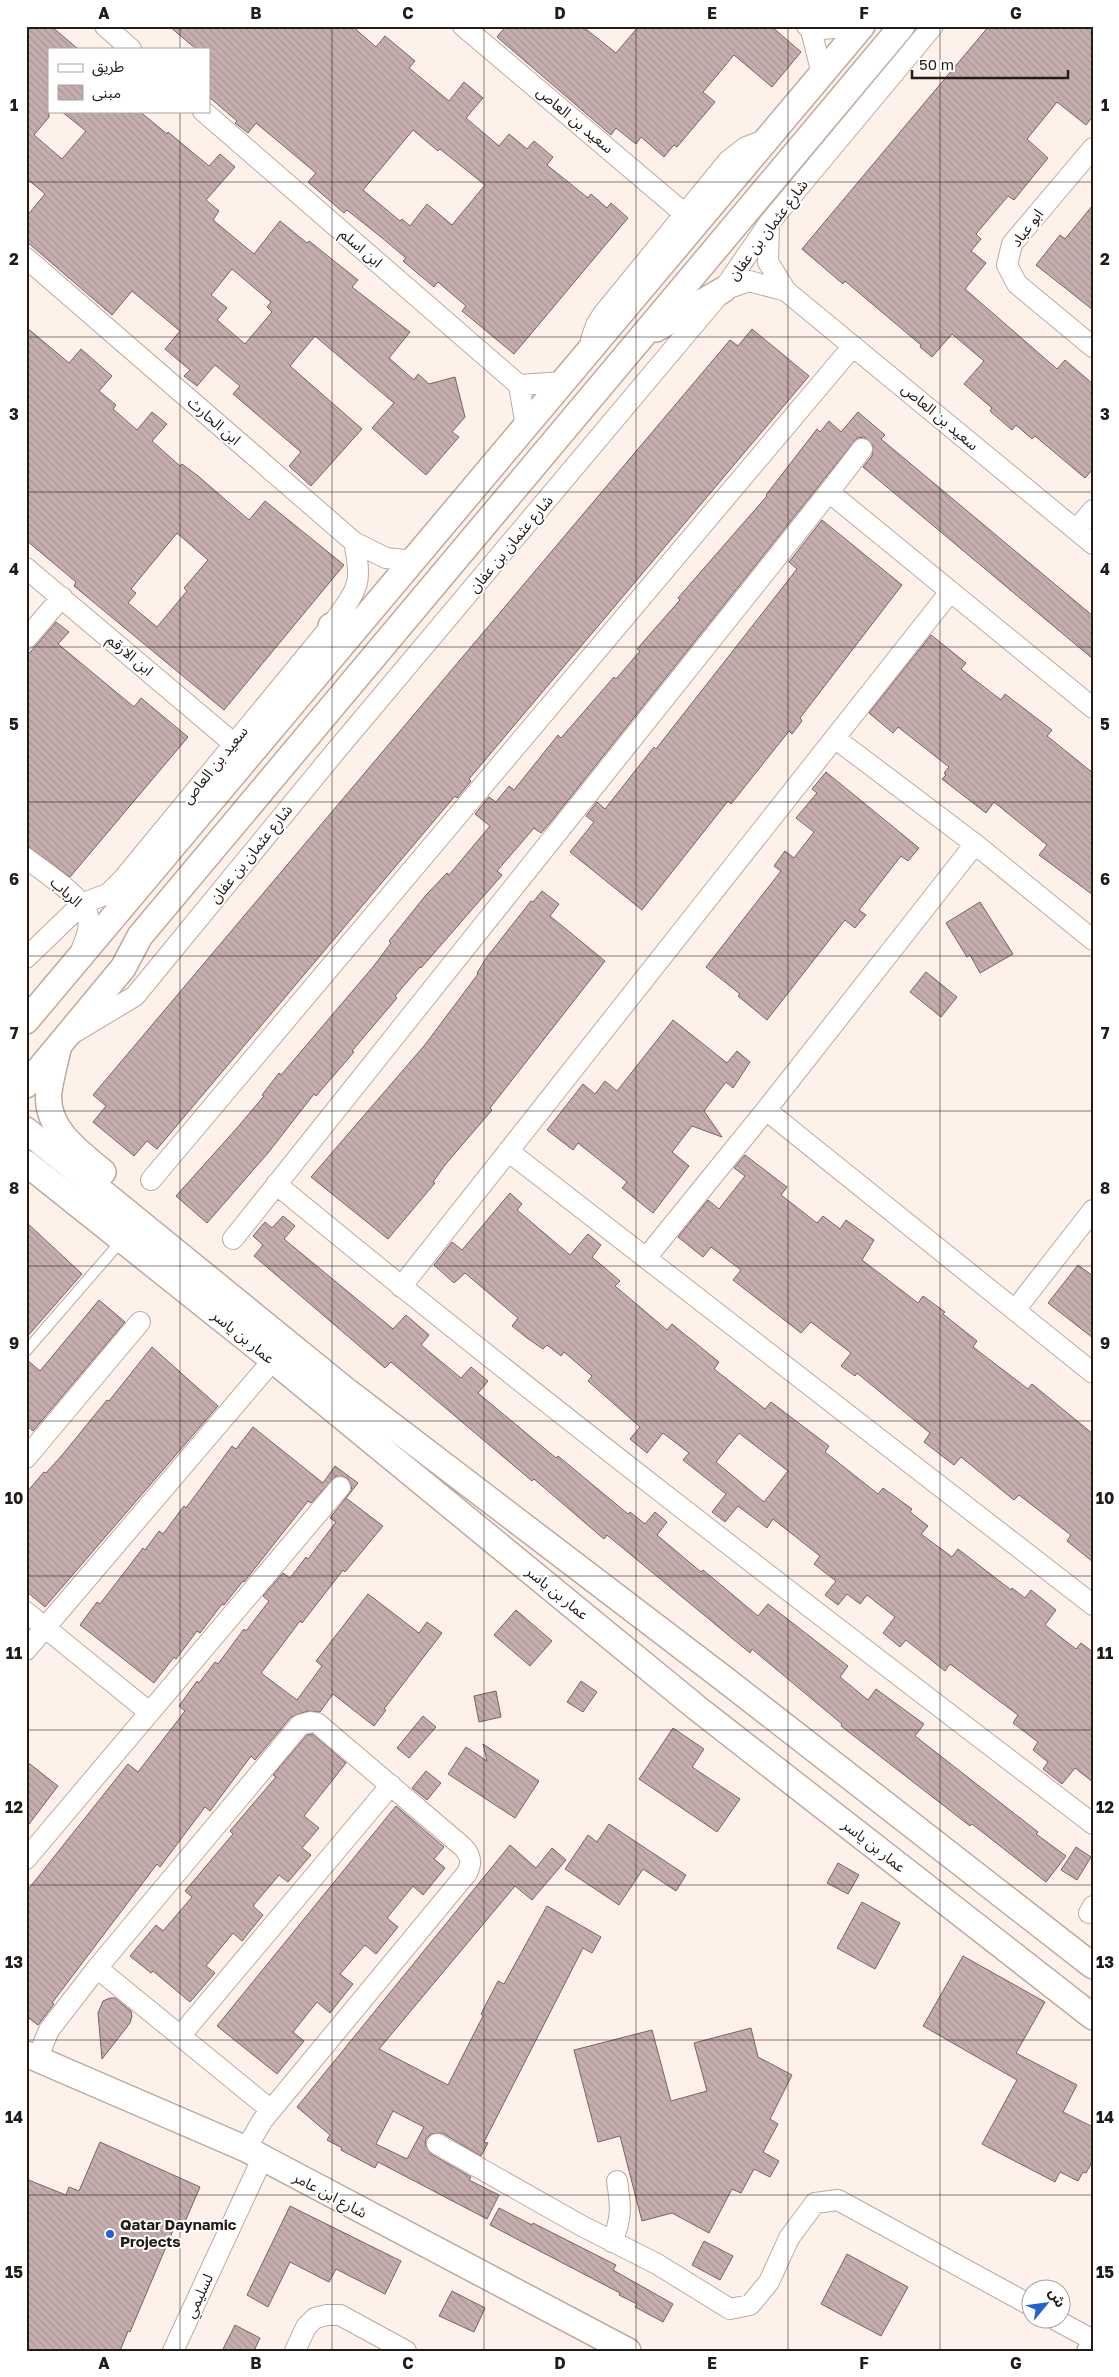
<svg xmlns="http://www.w3.org/2000/svg" width="1119" height="2377" font-family="'Golos Text','Noto Sans Arabic',sans-serif">
<style>
.building{fill:url(#building-back-hatch);stroke:#796363;fill-rule:evenodd}
.lines{fill:none;stroke-linecap:round;stroke-linejoin:round}
.service-casing{stroke:#bea99f;stroke-width:12}
.minor-casing{stroke:#bea99f;stroke-width:22}
.tertiary-casing{stroke:#bea99f;stroke-width:28}
.service{stroke:#fff;stroke-width:10}
.minor{stroke:#fff;stroke-width:20}
.tertiary{stroke:#fff;stroke-width:25}
.grid{fill:none;stroke:#231b17;stroke-width:1;stroke-opacity:0.55}
.poi-dot{fill:#2463cf;stroke:#fff;stroke-width:2}
.labels{text-anchor:middle;stroke-width:4;stroke-linejoin:round;paint-order:stroke}
.street-label{font-size:15px;fill:#231b17;stroke:#fff}
.poi-label{font-size:15px;font-weight:bold;fill:#231b17;stroke:#fff;text-anchor:start}
.neatline{fill:none;stroke:#231b17;stroke-width:2}
.grid-label{font-size:16px;text-anchor:middle;font-weight:bold;fill:#231b17}
</style>
<defs>
<pattern id="building-back-hatch" width="6" height="6" patternUnits="userSpaceOnUse" patternTransform="scale(1.25)"><rect width="6" height="6" fill="#c6aeae"/><path d="M-1 5l2 2M0 0l6 6M5-1l2 2" fill="none" stroke="#aa9595"/></pattern>
</defs>
<rect width="100%" height="100%" fill="#fef1ea"/>
<path class="building" d="M26,26H51L78,49H49V117L34,135L62,159L86,131L61,111H139L167,134L168,132L209,166L220,154L235,167L206,200L219,211L213,220L254,254L280,221L307,243L309,241L358,280L352,287L410,332L389,358L414,380L418,374L429,384L455,377L465,417L452,432L459,437L426,475L372,428L394,403L315,336L290,366L362,429L311,486L289,466L301,452L233,394L240,386L215,365L197,386L184,376L190,370L165,349L180,331L132,291L112,315L26,241V217L45,194L26,178ZM232,269L271,302L267,307L272,312L245,344L217,320L227,308L211,295Z
M169,26H352L376,47L385,36L415,61L409,68L449,101L464,82L483,98L466,118L499,146L509,134L527,149L534,141L553,157L547,165L588,198L591,194L607,208L611,203L628,218L514,354L462,311L466,306L438,282L434,287L403,261L406,258L381,237L347,210L344,213L308,182L316,173L256,123L248,133L235,123L237,121L209,97V49H196ZM413,130L438,151L440,149L485,185L452,225L427,204L410,226L402,219L400,221L363,190Z
M506,26H582L616,53L639,26H771L801,52L772,87L734,55L703,92L715,102L677,147L674,145L664,157L641,137L636,144L616,128L611,135L497,37Z
M989,26H1093V116L1086,125L1057,102L1027,139L1048,158L1014,200L1008,196L976,234L981,239L971,251L986,263L965,289L1057,369L1065,360L1093,384V469L1085,478L1035,436L1032,439L1016,425L1012,430L990,411L992,408L964,384L984,361L952,334L932,357L920,347L921,345L845,281L843,284L802,249Z
M1093,205V310L1036,265L1060,235L1065,239Z
M26,327L69,363L81,349L112,376L99,391L116,405L113,409L137,430L152,412L167,424L152,441L180,466L182,464L198,476L249,520L265,501L344,565L224,710L74,586L76,582L26,540ZM177,533L208,560L184,588L187,591L157,627L128,603L136,593L131,589Z
M752,329L809,376L469,779L471,781L457,798L455,796L157,1149L147,1141L134,1156L93,1122L106,1106L93,1095L730,340L738,346Z
M858,412L885,435L881,439L1093,616V659L863,467L872,456L873,445L864,437L857,438L549,824L541,833L534,828L497,871L502,875L421,968L420,967L395,996L397,998L352,1051L354,1052L316,1096L314,1094L268,1153L207,1223L176,1196L237,1128L264,1096L262,1095L279,1073L281,1075L373,967L391,943L389,941L426,895L447,873L449,875L490,826L475,814L489,797L496,802L509,786L514,790L558,735L561,738L614,677L616,679L640,651L637,649L680,600L678,598L767,496L766,495L817,429L820,432L829,421L841,432Z
M822,520L902,585L800,718L802,721L792,734L789,731L731,804L728,801L642,910L570,852L594,822L586,816L597,802L605,809L654,747L656,749L797,569L789,562Z
M56,622L69,632L58,644L134,707L141,698L188,737L70,877L26,845V657Z
M931,635L966,663L961,669L1001,700L1005,694L1052,730L1047,736L1093,773V895L1039,855L1047,845L994,802L986,813L942,779L946,775L944,773L949,767L898,727L893,733L869,713Z
M826,772L919,848L908,861L901,856L859,910L866,915L855,928L845,920L767,1020L738,996L740,994L706,967L781,871L774,866L785,851L794,858L814,832L796,818L817,793L812,789Z
M542,891L559,904L550,916L605,961L490,1108L492,1110L445,1165L433,1182L435,1183L388,1239L311,1177L424,1046L478,974L477,973L487,957L531,901L533,902Z
M980,902L1013,954L980,973L970,955L967,957L946,923Z
M926,972L957,997L941,1017L910,992Z
M673,1020L727,1063L737,1051L750,1062L733,1088L726,1082L704,1111L722,1137L692,1126L672,1152L689,1166L653,1213L622,1188L627,1182L578,1143L573,1150L547,1130L583,1084L595,1094L605,1081L617,1091Z
M745,1155L787,1187L781,1195L817,1223L823,1216L840,1229L846,1220L874,1240L862,1260L918,1303L923,1296L945,1312L943,1314L977,1341L973,1347L1028,1389L1032,1384L1093,1434V1562L1067,1541L1071,1535L1019,1495L1014,1500L961,1457L954,1465L924,1442L930,1433L857,1373L855,1376L841,1366L851,1353L811,1322L801,1333L733,1280L741,1270L711,1247L703,1257L678,1237L708,1200L719,1209L745,1176L734,1168Z
M510,1193L522,1204L517,1210L570,1255L588,1234L601,1245L592,1257L620,1281L615,1286L667,1330L672,1324L719,1362L714,1369L765,1409L771,1402L829,1446L825,1452L878,1494L883,1488L912,1509L910,1512L928,1526L921,1534L952,1557L958,1549L1011,1590L1012,1588L1025,1598L1031,1590L1056,1610L1045,1625L1076,1649L1081,1643L1093,1652V1782L1075,1768L1062,1784L1043,1769L1048,1762L1033,1750L1038,1742L1013,1723L1018,1715L950,1664L945,1671L906,1640L900,1647L883,1633L895,1617L867,1595L860,1604L847,1594L838,1605L825,1595L836,1581L814,1564L820,1556L773,1519L767,1528L738,1506L725,1522L712,1512L726,1494L683,1460L689,1453L663,1433L647,1453L630,1439L640,1427L588,1381L592,1376L564,1352L561,1356L547,1345L543,1349L527,1338L512,1326L518,1318L465,1273L454,1283L434,1265L452,1242L462,1250ZM739,1433L788,1471L764,1502L716,1462Z
M283,1216L295,1226L284,1239L393,1329L406,1315L429,1335L421,1345L461,1378L471,1367L488,1381L478,1393L556,1458L558,1456L628,1514L630,1512L645,1524L655,1512L667,1522L657,1535L701,1572L703,1570L758,1616L768,1604L848,1666L840,1677L868,1700L876,1689L924,1724L915,1736L1038,1832L1036,1834L1066,1856L1046,1882L972,1824L970,1826L841,1726L842,1724L752,1649L750,1653L607,1535L604,1539L534,1479L532,1481L391,1362L385,1368L254,1256L263,1245L253,1236L265,1222L272,1228Z
M26,1222L82,1274L26,1338Z
M1078,1265L1093,1276V1338L1048,1303Z
M99,1300L125,1322L33,1431L26,1425V1359L40,1371Z
M152,1347L218,1406L45,1607L26,1591V1493L44,1472L46,1473L63,1454L107,1400L109,1401Z
M253,1427L323,1483L335,1466L358,1483L346,1498L383,1526L345,1572L343,1570L302,1623L300,1621L261,1673L297,1700L322,1666L316,1661L368,1594L419,1633L427,1622L442,1633L384,1709L386,1710L374,1726L333,1694L320,1712L308,1711L291,1717L255,1760L251,1756L210,1811L205,1807L160,1867L157,1864L52,2003L54,2004L38,2025L26,2016V1892L128,1764L138,1772L185,1711L179,1706L197,1681L199,1683L215,1662L218,1664L244,1629L246,1631L269,1601L263,1596L283,1573L290,1578L306,1557L308,1559L336,1522L330,1518L352,1490L348,1478L336,1476L311,1503L308,1501L244,1582L243,1581L224,1605L222,1604L200,1633L197,1631L176,1659L174,1657L154,1683L80,1625L97,1602L100,1604L143,1548L145,1550L159,1531L163,1534L184,1506L186,1508L232,1446L236,1449Z
M516,1610L552,1641L530,1666L494,1635Z
M581,1681L597,1692L583,1712L567,1702Z
M496,1691L501,1717L479,1722L474,1696Z
M423,1716L436,1727L409,1758L397,1748Z
M673,1728L704,1749L692,1767L740,1799L717,1832L639,1779Z
M312,1734L346,1763L304,1816L319,1828L302,1848L311,1855L288,1882L279,1875L253,1906L263,1915L242,1941L233,1933L206,1966L215,1973L190,2002L153,1971L151,1973L130,1956L156,1925L163,1931L192,1897L185,1891L233,1834L230,1831L276,1777L273,1775L307,1735Z
M483,1744L539,1781L515,1818L448,1774L466,1747L487,1761Z
M26,1761L58,1786L26,1828Z
M426,1771L441,1783L427,1800L412,1788Z
M396,1806L444,1847L434,1859L445,1868L423,1895L413,1886L387,1918L398,1927L376,1954L365,1945L340,1974L353,1984L330,2013L317,2002L293,2032L304,2041L277,2074L217,2026Z
M609,1824L686,1875L676,1891L643,1869L619,1905L565,1869L588,1835L597,1842Z
M510,1845L536,1868L552,1848L566,1860L532,1900L515,1886L379,2049L448,2085L483,2016L481,2014L498,1981L504,1984L547,1906L601,1937L592,1953L583,1948L484,2142L488,2143L481,2156L442,2133L431,2134L426,2139L425,2145L431,2154L471,2177L469,2180L499,2195L487,2219L378,2162L375,2168L341,2150L342,2148L327,2140L330,2135L297,2107ZM393,2111L424,2127L407,2159L376,2144Z
M1076,1847L1091,1857L1077,1880L1061,1870Z
M838,1863L859,1875L848,1894L827,1883Z
M862,1902L900,1923L875,1969L837,1948Z
M963,1956L1045,2002L1016,2053L1077,2085L1063,2112L1093,2127V2160L1086,2173L1083,2172L1078,2181L1060,2172L1055,2182L982,2144L1017,2080L923,2026Z
M110,1998H115L131,2011L132,2016L130,2023L102,2059L98,2013L103,2001Z
M751,2028L758,2057L792,2075L770,2119L778,2124L763,2152L779,2161L770,2177L754,2169L741,2193L732,2189L709,2233L672,2213L642,2221L620,2136L598,2142L574,2050L652,2030L671,2101L707,2091L694,2043Z
M100,2142L200,2187L184,2224L177,2221L130,2332L128,2331L120,2351H26V2179L66,2195L69,2187L79,2191Z
M290,2206L401,2261L385,2294L336,2269L329,2282L290,2262L268,2307L247,2295Z
M499,2208L532,2225L533,2223L616,2265L613,2270L673,2304L663,2322L635,2307L637,2304L619,2295L620,2293L490,2225Z
M704,2241L733,2256L720,2280L692,2265Z
M847,2254L908,2287L881,2336L821,2304Z
M452,2291L485,2308L474,2332L439,2316Z
M235,2325L260,2338L254,2351H222Z"/>
<g class="lines">
<g class="service-casing">
<path id="service" d="M26,1351L122,1240"/>
</g>
<g class="minor-casing">
<path id="minor" d="M105,26L131,49
M463,26L686,215
M807,26L811,30L822,74
M811,30L855,26
M203,111L519,385L526,427
M1093,148L1012,244L1007,265L1017,284L1093,347
M769,223L768,262L786,291L1093,544
M26,258L354,542L386,558L413,561
M723,290L749,281L786,291
M591,340L596,325L603,314L728,161L746,147L767,139
M519,385L564,382
M829,492L1093,708
M1076,530L1093,510
M26,568L233,743
M26,639L62,597
M836,739L975,844L1093,940
M26,858C42,871 84,897 88,916C91,929 84,942 80,954
M26,958L83,903L108,894L123,879L331,626C356,590 364,587 354,542
M75,1032L135,996L335,752L723,290L769,223L933,26
M766,1110L1093,1373
M508,1151L1093,1605
M151,1180L853,346
M276,1184C543,1404 818,1614 1093,1824
M233,1239L829,492L862,449
M646,1258L766,1110L975,844
M401,1287L950,592
M1015,1310L1093,1210
M26,1458L140,1322
M26,1612L149,1712
M26,1650L273,1360
M26,1859L340,1487
M1089,1913L1093,1906
M97,1968L271,2110
M181,2035L391,1785
M37,2059L49,2030L97,1968L300,1725L311,1722L317,1723L463,1847C471,1855 472,1863 467,1873L262,2121L246,2149
M437,2144L582,2226L657,2264L730,2309L750,2305L769,2282L789,2238L815,2203L838,2200L1032,2306
M612,2242C622,2218 621,2206 617,2181
M1056,2320L1093,2340
M173,2351L262,2159
M295,2351L306,2327L315,2318L327,2315H340L406,2351"/>
</g>
<g class="tertiary-casing">
<path id="tertiary" d="M656,329L723,290
M331,626L363,620
M26,1021L862,26
M58,1049C55,1063 51,1077 49,1091C44,1128 79,1152 103,1172
M26,1085L123,968L140,936L902,26
M26,1130L348,1392L723,1678L1093,1966
M26,1163L273,1360L697,1708L1093,2017
M26,2054L246,2149L628,2351
M1090,2351L1093,2347"/>
</g>
<use href="#service" class="service"/>
<use href="#minor" class="minor"/>
<use href="#tertiary" class="tertiary"/>
</g>
<path class="grid" d="M180,26V49M332,26V2351M484,26V2351M636,26V2351M788,26V2351M940,26V2351M180,111V2351M26,182H1093M26,337H1093M26,492H1093M26,647H1093M26,802H1093M26,956H1093M26,1111H1093M26,1266H1093M26,1421H1093M26,1576H1093M26,1730H1093M26,1885H1093M26,2040H1093M26,2195H1093"/>
<circle class="poi-dot" cx="110" cy="2234" r="5"/>
<g class="labels">
<g class="street-label">
<text transform="translate(575 120) rotate(40)" y="5">سعيد بن العاص</text>
<text transform="translate(1027 228) rotate(-53)" y="5">ابو عباد</text>
<text transform="translate(768 230) rotate(-53)" y="5">شارع عثمان بن عفان</text>
<text transform="translate(361 248) rotate(41)" y="5">ابن اسلم</text>
<text transform="translate(940 417) rotate(40)" y="5">سعيد بن العاص</text>
<text transform="translate(214 421) rotate(41)" y="5">ابن الحارث</text>
<text transform="translate(511 544) rotate(-50)" y="5">شارع عثمان بن عفان</text>
<text transform="translate(130 655) rotate(40)" y="5">ابن الارقم</text>
<text transform="translate(215 765) rotate(-51)" y="5">سعيد بن العاص</text>
<text transform="translate(251 854) rotate(-51)" y="5">شارع عثمان بن عفان</text>
<text transform="translate(66 892) rotate(42)" y="5">الرباب</text>
<text transform="translate(243 1337) rotate(39)" y="5">عمار بن ياسر</text>
<text transform="translate(557 1593) rotate(39)" y="5">عمار بن ياسر</text>
<text transform="translate(874 1846) rotate(38)" y="5">عمار بن ياسر</text>
<text transform="translate(330 2195) rotate(28)" y="5">شارع ابن عامر</text>
<text transform="translate(199 2296) rotate(-65)" y="5">لسليمي</text>
</g>
<g class="poi-label">
<text x="120" y="2230">Qatar Daynamic<tspan x="120" dy="17">Projects</tspan></text>
</g>
</g>
<rect width="1119" height="2377" fill="none" stroke="#ffffff" stroke-width="55"/>
<rect x="48" y="48" width="162" height="65" fill="#ffffff" stroke="#a7a4a2"/>
<rect x="58" y="64" width="25" height="8" fill="#ffffff" stroke="#a7a4a2"/>
<text x="92" y="72" font-size="15" fill="#231b17">طريق</text>
<rect x="58" y="85" width="25" height="15" fill="url(#building-back-hatch)" stroke="#a7a4a2"/>
<text x="92" y="98" font-size="15" fill="#231b17">مبنى</text>
<g transform="translate(1046 2304) rotate(61)"><circle r="24" fill="#ffffff" stroke="#a7a4a2"/>
<path d="M0-4L9 19L0 12L-9 19Z" fill="#2463cf"/>
<text y="-8" font-size="14" font-weight="bold" text-anchor="middle" fill="#231b17">ش</text>
</g>
<path d="M912 70v8h156v-8" fill="none" stroke="#231b17" stroke-width="2.5"/>
<text x="919" y="70" font-size="15" fill="#231b17" stroke="#ffffff" stroke-width="4" paint-order="stroke">50 m</text>
<rect x="28" y="28" width="1064" height="2322" class="neatline"/>
<g class="grid-label">
<text x="104" y="19">A</text>
<text x="256" y="19">B</text>
<text x="408" y="19">C</text>
<text x="560" y="19">D</text>
<text x="712" y="19">E</text>
<text x="864" y="19">F</text>
<text x="1016" y="19">G</text>
<text x="14" y="111">1</text>
<text x="1105" y="111">1</text>
<text x="14" y="265">2</text>
<text x="1105" y="265">2</text>
<text x="14" y="420">3</text>
<text x="1105" y="420">3</text>
<text x="14" y="575">4</text>
<text x="1105" y="575">4</text>
<text x="14" y="730">5</text>
<text x="1105" y="730">5</text>
<text x="14" y="885">6</text>
<text x="1105" y="885">6</text>
<text x="14" y="1039">7</text>
<text x="1105" y="1039">7</text>
<text x="14" y="1194">8</text>
<text x="1105" y="1194">8</text>
<text x="14" y="1349">9</text>
<text x="1105" y="1349">9</text>
<text x="14" y="1504">10</text>
<text x="1105" y="1504">10</text>
<text x="14" y="1659">11</text>
<text x="1105" y="1659">11</text>
<text x="14" y="1813">12</text>
<text x="1105" y="1813">12</text>
<text x="14" y="1968">13</text>
<text x="1105" y="1968">13</text>
<text x="14" y="2123">14</text>
<text x="1105" y="2123">14</text>
<text x="14" y="2278">15</text>
<text x="1105" y="2278">15</text>
<text x="104" y="2369">A</text>
<text x="256" y="2369">B</text>
<text x="408" y="2369">C</text>
<text x="560" y="2369">D</text>
<text x="712" y="2369">E</text>
<text x="864" y="2369">F</text>
<text x="1016" y="2369">G</text>
</g>
</svg>
